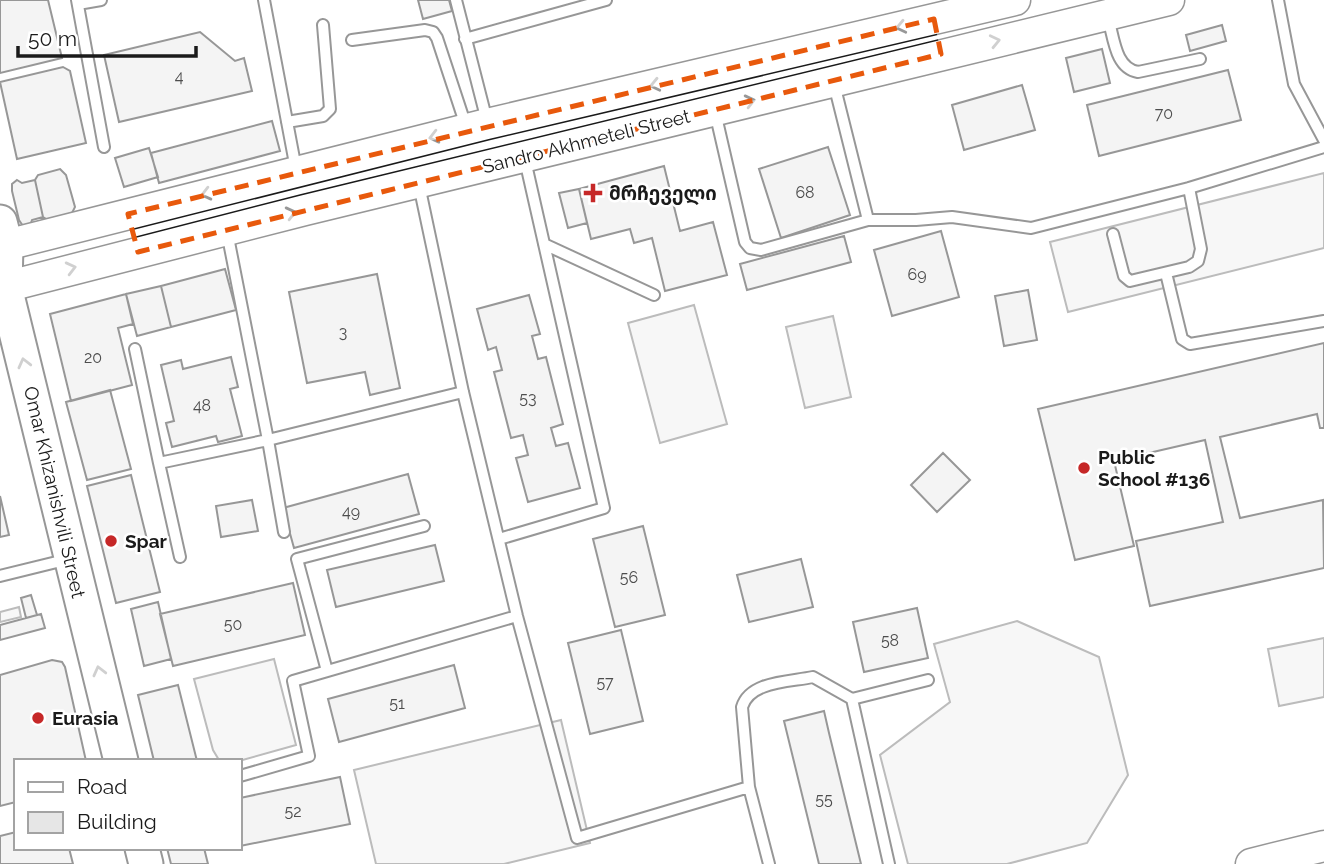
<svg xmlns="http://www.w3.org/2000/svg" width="1324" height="864" font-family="Raleway,'Noto Sans Georgian',sans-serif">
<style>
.built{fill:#ededed;stroke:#6a6a6a;stroke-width:2}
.building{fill:#e6e6e6;stroke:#1a1a1a;stroke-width:2}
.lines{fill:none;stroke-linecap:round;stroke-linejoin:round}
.lane-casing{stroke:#1a1a1a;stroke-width:14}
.secondary-casing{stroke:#1a1a1a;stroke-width:33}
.primary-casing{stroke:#1a1a1a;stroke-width:37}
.lane{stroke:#fff;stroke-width:10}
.secondary{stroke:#fff;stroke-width:30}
.primary{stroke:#fff;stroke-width:33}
.oneway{stroke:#989898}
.marked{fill:none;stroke:#e8590c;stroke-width:5;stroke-dasharray:14 9;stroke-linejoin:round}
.poi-dot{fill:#c62828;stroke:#fff;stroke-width:2.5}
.labels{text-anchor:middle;stroke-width:5;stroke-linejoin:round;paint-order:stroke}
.number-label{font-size:16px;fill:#4d4d4d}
.street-label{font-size:19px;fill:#1a1a1a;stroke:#fff}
.poi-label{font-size:19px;font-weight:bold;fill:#1a1a1a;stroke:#fff;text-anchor:start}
</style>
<rect width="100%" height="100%" fill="#fff"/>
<path class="built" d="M1324,173V248L1068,312L1050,242Z
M694,305L727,424L660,443L628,323Z
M833,316L851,397L805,408L786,327Z
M19,607L21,617L0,622V612Z
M1017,621L1099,657L1128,775L1087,843L1007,864H908L880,755L950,702L934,644Z
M1324,638V697L1279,706L1268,649Z
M274,659L296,745L239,761L219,760L213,750L194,679Z
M561,720L590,843L504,864H376L354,770Z"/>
<path class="building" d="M0,0H48L62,58L0,73Z
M418,0H449L452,11L423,19Z
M1222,25L1226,41L1190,51L1186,35Z
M200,32L235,61L244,58L252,91L119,122L104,55Z
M1102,49L1110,83L1074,92L1066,58Z
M63,67L70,71L86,143L17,159L0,82Z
M1228,70L1241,120L1099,156L1087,105Z
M1022,85L1035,130L964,150L952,105Z
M272,121L280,151L159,183L151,153Z
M828,147L850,215L781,238L759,169Z
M149,148L158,177L124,187L115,158Z
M664,166L680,231L713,222L727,275L665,291L652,238L634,243L630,229L591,239L579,189Z
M60,169L66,175L75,207L72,213L48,220L43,217L35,180L38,175Z
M17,180L22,183L35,180L43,217L32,220L30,226H23L19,220L12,191V184Z
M579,189L587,223L568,228L559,193Z
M941,231L959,297L892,316L874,250Z
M844,236L851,262L747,290L740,264Z
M225,269L236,310L171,327L161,286Z
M377,274L400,388L370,395L365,372L307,383L289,292Z
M161,286L171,327L137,336L126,294Z
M1028,290L1037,340L1004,346L995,296Z
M126,294L133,324L118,328L132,385L71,401L50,314Z
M529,295L540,334L532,336L538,359L546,357L563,424L551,428L556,446L568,443L580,488L528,502L516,458L528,455L523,435L511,438L494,372L502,370L496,347L488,350L477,309Z
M1324,343V428H1320L1317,414L1220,437L1240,518L1323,500L1324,568L1150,606L1136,541L1223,522L1205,440L1114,461L1134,546L1075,560L1038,409Z
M231,357L238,387L230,389L242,436L218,442L216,436L172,447L166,423L174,421L161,365L181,360L183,369Z
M110,390L131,469L87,480L66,402Z
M943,453L970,480L937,512L911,485Z
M408,474L419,514L294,548L283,508Z
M131,475L160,592L116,603L87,486Z
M0,496L9,535L0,537Z
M252,500L258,531L221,537L216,506Z
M643,526L665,615L615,627L593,539Z
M435,545L444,581L336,607L327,570Z
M801,559L813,607L749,622L737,575Z
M293,583L305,635L173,666L160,614Z
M31,595L37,615L26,618L21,598Z
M158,602L171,659L144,666L131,609Z
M917,608L928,658L864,672L853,622Z
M41,614L45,628L0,640V625Z
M621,630L643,721L590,734L568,643Z
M52,660L62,662L65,667L86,761H16V802L0,806V675Z
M454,665L465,708L339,742L328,699Z
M178,685L197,761H154L138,695Z
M824,711L829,733L861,864H819L784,721Z
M340,777L350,824L240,846V798Z
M16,832V848H69L73,864H0V836Z
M167,848H204L208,864H171Z"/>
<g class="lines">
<g class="lane-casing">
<path id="lane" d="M77,0L104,147
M264,0L296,169
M456,0L487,121
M1278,0L1294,84L1324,140
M78,4L101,0
M1108,18C1114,38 1115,68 1138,72L1200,59
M465,39L606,0
M352,40L425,30L433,32L437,38L466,126
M834,84L868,220
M715,112L745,242L750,248L761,250L868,220H916L952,217L1031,228L1189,188L1324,147
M287,122L323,116L330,109L323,25
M419,185L463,392L517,616L577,838L749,787L769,864
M1113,234L1124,276L1130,281L1189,267L1198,261L1201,249L1189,188
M544,244L654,295
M1166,273L1182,339L1190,344L1324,321
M135,349L159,463
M284,532L268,440L463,392
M499,539L604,508L525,160
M180,557L159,463L268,440L227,232
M0,576L69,559
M327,671L297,559L424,526
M240,776L309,756L293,681L517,616
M749,787L742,707C750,681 789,682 813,677L852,699
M889,864L852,699L928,680"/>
</g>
<g class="secondary-casing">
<path id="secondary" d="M6,245L487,124L1015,0
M5,287L305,210L1169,0
M1251,864L1324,846"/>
</g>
<g class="primary-casing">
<path id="primary" d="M0,222L6,245L5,287L121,761
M142,848L146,864"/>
</g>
<use href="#lane" class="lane"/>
<use href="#secondary" class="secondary"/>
<use href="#primary" class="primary"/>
</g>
<defs><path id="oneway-chevron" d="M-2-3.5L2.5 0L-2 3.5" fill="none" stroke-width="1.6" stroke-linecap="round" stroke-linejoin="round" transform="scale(1.75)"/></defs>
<g class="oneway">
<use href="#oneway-chevron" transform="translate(901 27) rotate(167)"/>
<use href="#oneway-chevron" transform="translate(995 41) rotate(-13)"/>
<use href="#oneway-chevron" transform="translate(655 85) rotate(167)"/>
<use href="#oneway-chevron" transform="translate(750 101) rotate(-14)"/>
<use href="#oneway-chevron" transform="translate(434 137) rotate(166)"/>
<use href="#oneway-chevron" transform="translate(206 194) rotate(166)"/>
<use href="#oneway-chevron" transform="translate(291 213) rotate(-14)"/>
<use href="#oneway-chevron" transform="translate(71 268) rotate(-14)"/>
<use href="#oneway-chevron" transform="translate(24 363) rotate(-104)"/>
<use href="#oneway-chevron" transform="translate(99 671) rotate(-104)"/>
</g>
<path d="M0 0H1324V864H0ZM934,19L941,54L138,252L128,214Z" fill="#fff" fill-opacity=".55" fill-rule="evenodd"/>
<path class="marked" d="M934,19L941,54L138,252L128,214Z"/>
<g class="poi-dot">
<path d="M589.5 182.5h7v7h7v7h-7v7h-7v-7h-7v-7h7z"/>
<circle cx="1084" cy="468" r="7"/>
<circle cx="111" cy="541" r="7"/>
<circle cx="38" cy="718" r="7"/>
</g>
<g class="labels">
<g class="number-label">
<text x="179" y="82">4</text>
<text x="1164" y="119">70</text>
<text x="805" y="198">68</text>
<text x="917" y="280">69</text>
<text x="343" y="338">3</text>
<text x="93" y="363">20</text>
<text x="528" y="404">53</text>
<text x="202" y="411">48</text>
<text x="351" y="517">49</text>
<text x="629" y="583">56</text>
<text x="233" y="630">50</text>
<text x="890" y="646">58</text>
<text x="605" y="688">57</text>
<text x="397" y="709">51</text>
<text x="824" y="805">55</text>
<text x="293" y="817">52</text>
</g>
<g class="street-label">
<text transform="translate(586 141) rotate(-14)" y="7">Sandro Akhmeteli Street</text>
<text transform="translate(55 492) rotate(77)" y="7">Omar Khizanishvili Street</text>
</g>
<g class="poi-label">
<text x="609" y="200">მრჩეველი</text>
<text x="1098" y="464">Public<tspan x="1098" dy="22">School #136</tspan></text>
<text x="125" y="548">Spar</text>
<text x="52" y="725">Eurasia</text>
</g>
</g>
<rect x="14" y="759" width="228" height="91" fill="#ffffff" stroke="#a3a3a3" stroke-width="2"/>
<rect x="28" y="782" width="35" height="10" fill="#ffffff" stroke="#a3a3a3" stroke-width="2"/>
<text x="77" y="794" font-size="21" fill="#1a1a1a">Road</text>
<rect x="28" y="812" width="35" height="21" fill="#e6e6e6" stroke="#a3a3a3" stroke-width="2"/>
<text x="77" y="829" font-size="21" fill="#1a1a1a">Building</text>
<path d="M18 46v10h178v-10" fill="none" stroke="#1a1a1a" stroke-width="3.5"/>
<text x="28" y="46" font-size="21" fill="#1a1a1a" stroke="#ffffff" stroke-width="5" paint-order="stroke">50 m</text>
</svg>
